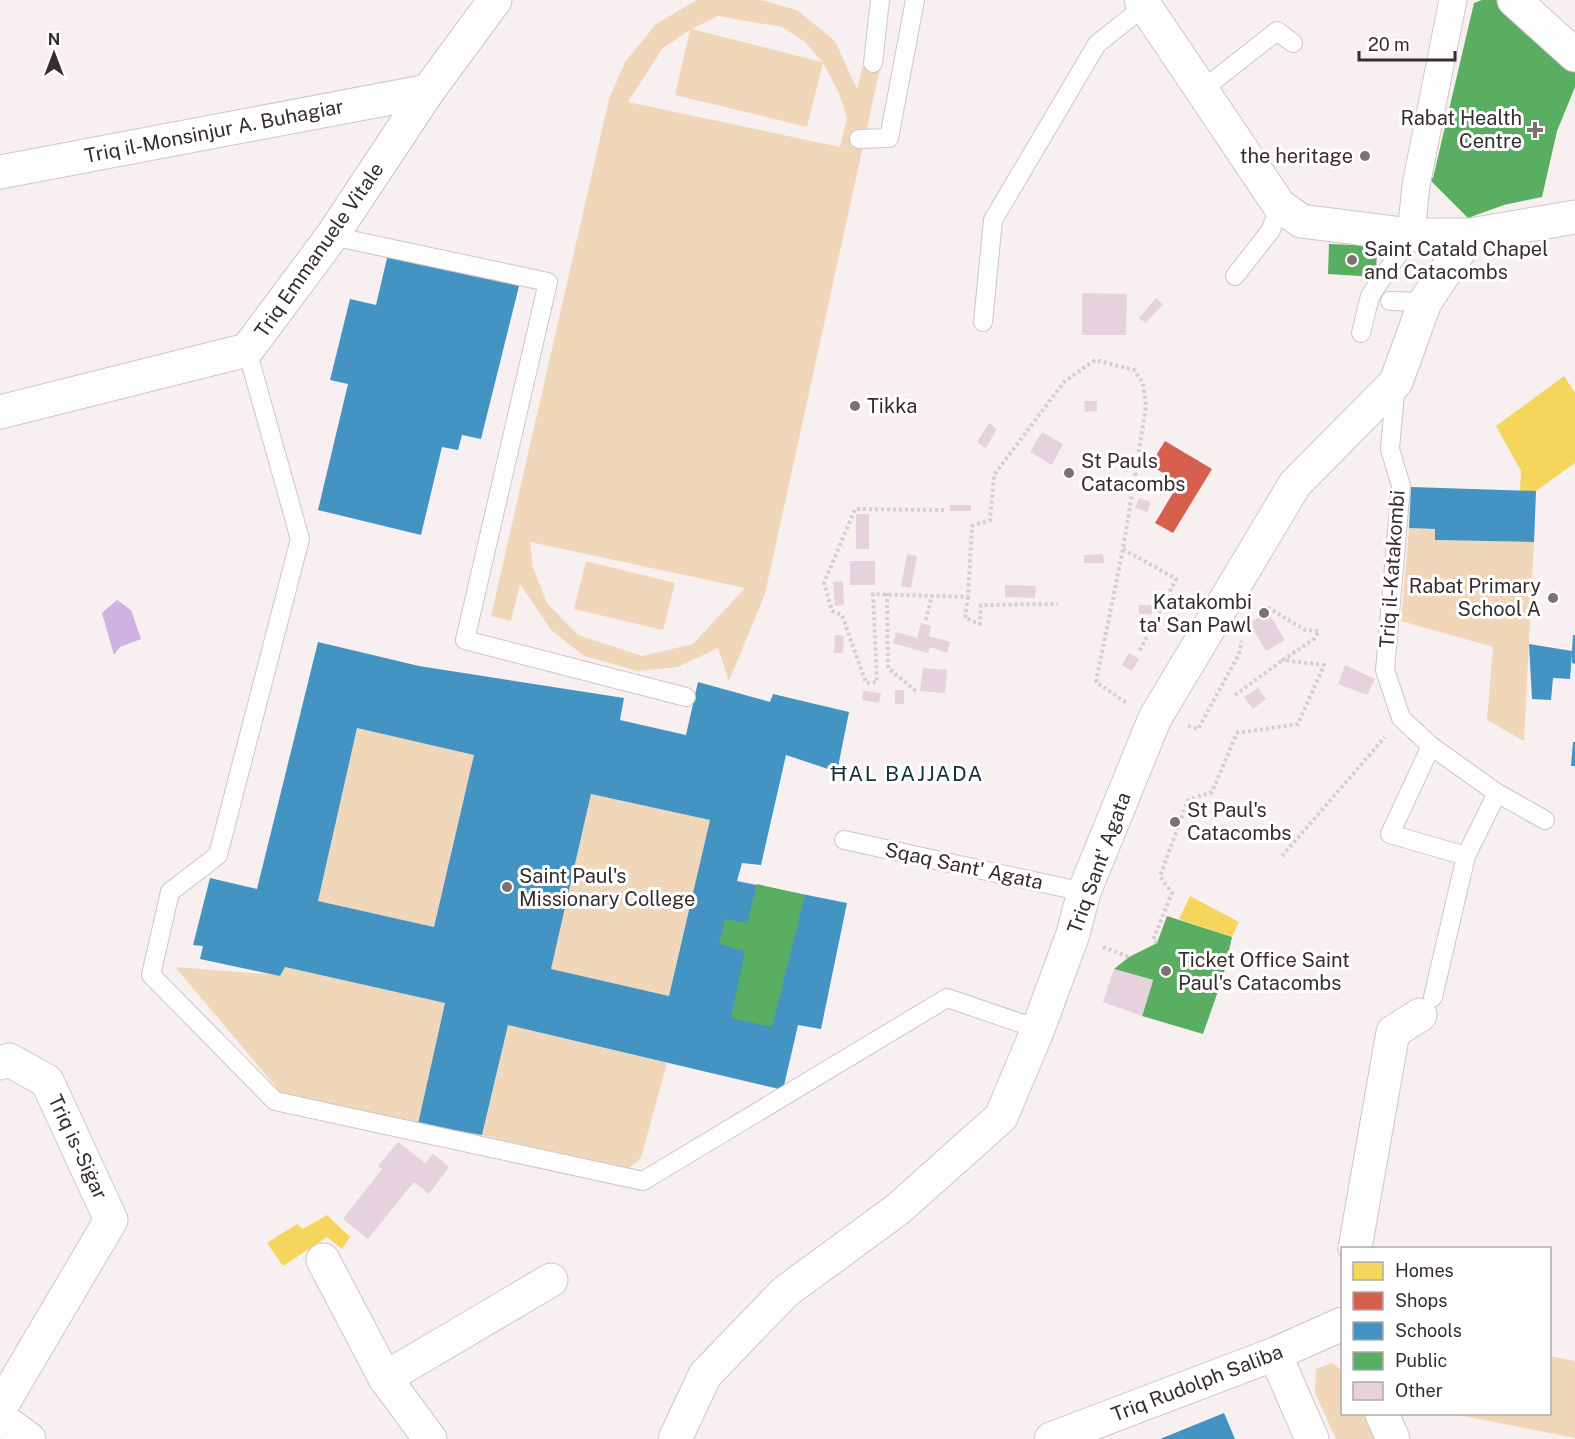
<svg xmlns="http://www.w3.org/2000/svg" width="1575" height="1439" font-family="'Public Sans',sans-serif">
<style>
.green{fill:#f1d7ba;fill-rule:evenodd}
.water{fill:#cfb1e2}
.homes{fill:#f6d55c}
.shops{fill:#d6604d}
.schools{fill:#4393c3;fill-rule:evenodd}
.public{fill:#5aae61}
.building{fill:#e5d2dc}
.lines{fill:none;stroke-linecap:round;stroke-linejoin:round}
.service-casing{stroke:#cec6c6;stroke-width:20}
.pedestrian-casing{stroke:#cec6c6;stroke-width:29}
.minor-casing{stroke:#cec6c6;stroke-width:35}
.tertiary-casing{stroke:#cec6c6;stroke-width:35}
.path{stroke:#d2cfcf;stroke-width:4;stroke-dasharray:3 3;stroke-linecap:butt}
.service{stroke:#fefdfd;stroke-width:18}
.pedestrian{stroke:#fefdfd;stroke-width:27}
.minor{stroke:#fefdfd;stroke-width:33}
.tertiary{stroke:#fefdfd;stroke-width:33}
.poi-dot{fill:#7b7171;stroke:#fff;stroke-width:2}
.labels{text-anchor:middle;stroke-width:6;stroke-linejoin:round;paint-order:stroke}
.poi-label{font-size:20px;fill:#372d2d;stroke:#fff;text-anchor:start}
.street-label{font-size:20px;fill:#372d2d;stroke:#fff}
.neighbourhood-label{font-size:21px;letter-spacing:1.5px;fill:#113139;stroke:#fff}
</style>
<rect width="100%" height="100%" fill="#f8f0f0"/>
<path class="green" d="M697,0H761L797,10L835,41L857,89L864,62L881,64L765,594L729,681L718,648L678,667L638,671L584,656L551,630L520,584L511,621L491,616L609,99L625,62L656,24ZM718,16L782,27L805,42L822,62L692,29ZM690,30L675,95L807,127L823,63L838,91L847,117L840,147L628,102L663,48ZM530,542L745,588L693,644L642,656L578,635L547,603L533,568Z
M1409,528L1435,529V540L1534,542L1524,741L1487,720L1493,647L1401,621Z
M586,561L675,583L663,630L574,609Z
M357,728L474,755L434,927L318,901Z
M591,794L710,820L669,996L551,969Z
M175,967L280,975L285,967L445,1003L418,1124L282,1094Z
M508,1025L667,1063L641,1158L627,1170L482,1135Z
M1550,1356L1575,1361V1438L1453,1414H1550Z
M1332,1363L1342,1371V1414H1367L1378,1439H1336L1315,1393L1316,1369Z"/>
<path class="water" d="M117,600L131,610L141,639L120,647L114,655L102,613Z"/>
<path class="homes" d="M1564,376L1575,393V463L1536,491H1520L1521,471L1496,426Z
M1190,896L1239,922L1232,937L1179,919Z
M327,1215L350,1237L342,1249L327,1237L283,1266L267,1243L297,1224L303,1229Z"/>
<path class="shops" d="M1165,441L1212,469L1173,533L1155,523L1179,483L1150,465Z"/>
<path class="schools" d="M388,254L519,286L481,439L462,435L458,450L442,447L421,535L318,510L348,384L330,380L350,299L376,305Z
M1411,487L1536,491L1534,542L1435,540V529L1409,528Z
M1573,635H1575V664L1572,663V653L1570,679L1553,678L1551,700L1532,699L1529,644L1572,651Z
M318,642L419,666L624,698L620,720L686,735L698,682L770,702L773,694L849,712L837,772L786,755L761,865L742,863L737,881L847,903L821,1029L798,1025L783,1090L508,1025L482,1135L418,1124L445,1003L285,967L280,976L200,959L203,946L193,945L210,878L257,889ZM357,728L474,755L434,927L318,901ZM591,794L710,820L669,996L551,969Z
M1573,742H1575V766H1571Z
M1224,1413L1235,1439H1160Z"/>
<path class="public" d="M1482,0H1499L1575,70V87L1557,131L1542,197L1504,205L1468,218L1429,179L1433,178L1474,3Z
M1329,244L1377,246L1376,277L1328,274Z
M757,884L805,895L772,1027L731,1018L745,951L719,944L725,919L747,923Z
M1167,916L1232,937L1223,977L1203,1034L1142,1016L1153,980L1114,969L1129,957L1157,943Z"/>
<path class="building" d="M1082,293L1127,294L1126,335H1082Z
M1156,298L1163,304L1146,323L1139,318Z
M1084,401H1097V411L1085,412Z
M989,423L997,429L986,448L977,442Z
M1042,432L1063,444L1052,465L1030,452Z
M1139,498L1151,502L1147,512L1135,508Z
M950,505H971V511H950Z
M856,514H869V549H856Z
M907,554L917,556L911,588L901,586Z
M1103,554L1104,563H1084V555Z
M850,561H875V585H850Z
M843,581L844,605L835,606L833,582Z
M1005,585L1036,586L1035,598L1005,597Z
M1139,605H1152V614H1139Z
M1268,612L1285,640L1266,651L1249,623Z
M921,623L931,626L929,636L950,642L947,653L930,647L928,653L893,643L896,632L917,638Z
M835,635L844,636L843,653H834Z
M1129,653L1139,659L1132,671L1122,665Z
M1345,665L1375,679L1367,695L1338,684Z
M923,668L947,670L945,693L920,691Z
M1258,688L1266,699L1253,709L1244,697Z
M895,690H904V704H895Z
M863,691L881,693L879,703L862,700Z
M1114,969L1153,980L1142,1016L1103,1002Z
M398,1142L425,1163L433,1154L449,1167L429,1194L414,1182L368,1239L343,1219L382,1169L378,1166Z"/>
<g class="lines">
<g class="service-casing">
<path id="service" d="M873,63L880,0
M1202,90L1277,31L1293,43
M859,139L889,138L915,0
M332,236L548,282L465,640L686,697
M1235,276L1271,230L1279,205
M1390,301L1425,302
M983,322L993,220L1097,44L1145,6
M1361,333L1370,296L1411,235
M247,350L300,539L218,855L170,892L151,975L275,1101L643,1181L947,998L1038,1029
M1396,383L1390,449L1401,486L1385,670L1401,718L1431,746L1497,793L1545,820
M1431,746L1390,834L1466,856
M844,840L1084,892
M1433,997L1466,856L1497,793"/>
</g>
<g class="pedestrian-casing">
<path id="pedestrian" d="M1411,235L1416,185L1453,0"/>
</g>
<g class="minor-casing">
<path id="minor" d="M1141,0L1279,205L1301,221L1411,235H1470L1575,217
M0,172L428,91
M0,412L247,350L332,236L428,91L495,0
M0,1063L9,1060L47,1081L111,1220L0,1408
M1355,1248L1393,1032L1420,1015
M323,1260L385,1378L430,1439
M1275,1354L1312,1439
M385,1378L551,1280
M1382,1414L1393,1439
M0,1418L29,1439
M675,1439L705,1375L785,1292L898,1209L1001,1117L1038,1029L1073,934L1084,892L1155,718L1295,484L1396,382L1425,302L1470,235
M1051,1439L1275,1354L1342,1324"/>
</g>
<g class="tertiary-casing">
<path id="tertiary" d="M1514,0L1575,55"/>
</g>
<path class="path" d="M944,510L855,509L824,583L832,611L842,615L866,683L877,682L873,594L968,597L972,526L990,520L994,475L1064,382L1095,360L1134,370L1143,383L1146,407L1123,549L1096,682L1128,704
M1123,549L1176,579L1139,652
M887,593L888,668L917,692
M968,597L965,618L980,624L981,605L1058,604
M926,620L932,595
M1235,695L1283,660
M1188,726L1198,729L1239,654L1242,641
M1282,856L1385,737
M1157,943L1153,940L1172,893L1160,876L1188,800L1212,792L1237,733L1298,724L1324,665L1283,660L1314,639L1319,631L1305,630L1267,607L1257,615
M1103,947L1129,957"/>
<use href="#service" class="service"/>
<use href="#pedestrian" class="pedestrian"/>
<use href="#minor" class="minor"/>
<use href="#tertiary" class="tertiary"/>
</g>
<g class="poi-dot">
<path d="M1532 121h6v6h6v6h-6v6h-6v-6h-6v-6h6z"/>
<circle cx="1365" cy="156" r="6"/>
<circle cx="1352" cy="260" r="6"/>
<circle cx="855" cy="406" r="6"/>
<circle cx="1069" cy="473" r="6"/>
<circle cx="1553" cy="598" r="6"/>
<circle cx="1264" cy="613" r="6"/>
<circle cx="1175" cy="822" r="6"/>
<circle cx="507" cy="887" r="6"/>
<circle cx="1166" cy="971" r="6"/>
</g>
<g class="labels">
<g class="poi-label">
<text x="1522" y="125" text-anchor="end">Rabat Health<tspan x="1522" dy="23">Centre</tspan></text>
<text x="1353" y="163" text-anchor="end">the heritage</text>
<text x="1364" y="256">Saint Catald Chapel<tspan x="1364" dy="23">and Catacombs</tspan></text>
<text x="867" y="413">Tikka</text>
<text x="1081" y="468">St Pauls<tspan x="1081" dy="23">Catacombs</tspan></text>
<text x="1541" y="593" text-anchor="end">Rabat Primary<tspan x="1541" dy="23">School A</tspan></text>
<text x="1252" y="609" text-anchor="end">Katakombi<tspan x="1252" dy="23">ta' San Pawl</tspan></text>
<text x="1187" y="817">St Paul's<tspan x="1187" dy="23">Catacombs</tspan></text>
<text x="519" y="883">Saint Paul's<tspan x="519" dy="23">Missionary College</tspan></text>
<text x="1178" y="967">Ticket Office Saint<tspan x="1178" dy="23">Paul's Catacombs</tspan></text>
</g>
<g class="street-label">
<text transform="translate(214 131) rotate(-11)" y="7">Triq il-Monsinjur A. Buhagiar</text>
<text transform="translate(319 250) rotate(-55)" y="7">Triq Emmanuele Vitale</text>
<text transform="translate(1392 569) rotate(-86)" y="7">Triq il-Katakombi</text>
<text transform="translate(1099 863) rotate(-70)" y="7">Triq Sant' Agata</text>
<text transform="translate(964 866) rotate(12)" y="7">Sqaq Sant' Agata</text>
<text transform="translate(78 1147) rotate(65)" y="7">Triq is-Siġar</text>
<text transform="translate(1197 1383) rotate(-21)" y="7">Triq Rudolph Saliba</text>
</g>
<g class="neighbourhood-label">
<text x="907" y="781">ĦAL BAJJADA</text>
</g>
</g>
<rect x="1341" y="1247" width="210" height="168" fill="#ffffff" stroke="#afabab" stroke-width="1.5"/>
<rect x="1353" y="1262" width="30" height="18" fill="#f6d55c" stroke="#afabab" stroke-width="1.5"/>
<text x="1395" y="1277" font-size="18" fill="#372d2d">Homes</text>
<rect x="1353" y="1292" width="30" height="18" fill="#d6604d" stroke="#afabab" stroke-width="1.5"/>
<text x="1395" y="1307" font-size="18" fill="#372d2d">Shops</text>
<rect x="1353" y="1322" width="30" height="18" fill="#4393c3" stroke="#afabab" stroke-width="1.5"/>
<text x="1395" y="1337" font-size="18" fill="#372d2d">Schools</text>
<rect x="1353" y="1352" width="30" height="18" fill="#5aae61" stroke="#afabab" stroke-width="1.5"/>
<text x="1395" y="1367" font-size="18" fill="#372d2d">Public</text>
<rect x="1353" y="1382" width="30" height="18" fill="#e5d2dc" stroke="#afabab" stroke-width="1.5"/>
<text x="1395" y="1397" font-size="18" fill="#372d2d">Other</text>
<g transform="translate(54 54)" stroke="#ffffff" stroke-width="4.5" paint-order="stroke">
<path d="M0-4.5L10 22L0 15L-10 22Z" fill="#372d2d"/>
<text y="-9" font-size="16" font-weight="bold" text-anchor="middle" fill="#372d2d">N</text>
</g>
<path d="M1359 51v9h96v-9" fill="none" stroke="#372d2d" stroke-width="3"/>
<text x="1368" y="51" font-size="18" fill="#372d2d" stroke="#ffffff" stroke-width="4.5" paint-order="stroke">20 m</text>
</svg>
